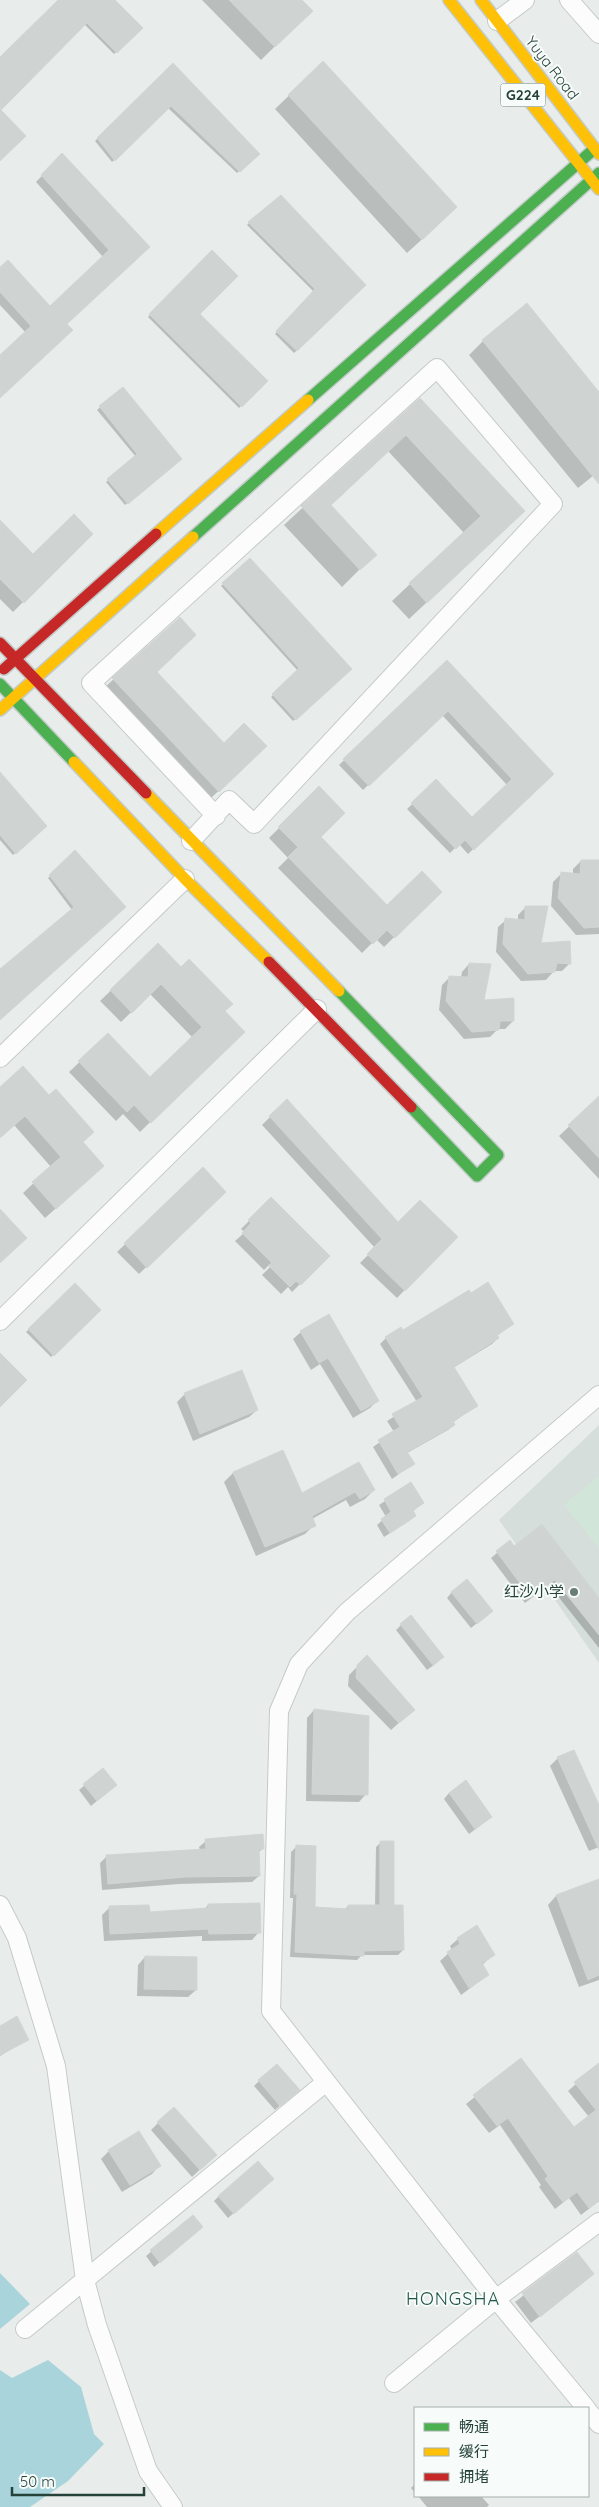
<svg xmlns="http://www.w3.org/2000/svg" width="599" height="2507" font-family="Quicksand,'Noto Sans SC',sans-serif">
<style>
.built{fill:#d6dedb}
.green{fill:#d1e6d8}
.water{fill:#a9d4db}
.shadow{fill:#0003}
.building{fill:#cfd4d2;stroke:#d1d6d4}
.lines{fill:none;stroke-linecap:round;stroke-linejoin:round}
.street-casing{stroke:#c5cac8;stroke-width:20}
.fast-casing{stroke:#c3cbc8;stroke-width:14}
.slow-casing{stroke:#c3cbc8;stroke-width:14}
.jam-casing{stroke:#c3cbc8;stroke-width:14}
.street{stroke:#fcfcfc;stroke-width:18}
.fast{stroke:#4caf50;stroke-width:11}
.slow{stroke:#ffc107;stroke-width:11}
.jam{stroke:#c62828;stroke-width:11}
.poi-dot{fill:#697e78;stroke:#f7fbf9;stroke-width:2}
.labels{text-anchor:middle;stroke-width:4;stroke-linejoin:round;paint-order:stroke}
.shield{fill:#f7fbf9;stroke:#637a73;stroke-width:1}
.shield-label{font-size:14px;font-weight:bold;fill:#24423a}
.street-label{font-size:15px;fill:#24423a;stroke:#f7fbf9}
.poi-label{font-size:15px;fill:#24423a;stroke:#f7fbf9;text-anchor:end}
.quarter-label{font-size:18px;letter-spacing:1px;fill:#1f5548;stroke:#f7fbf9}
</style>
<rect width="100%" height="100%" fill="#e8edeb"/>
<path class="built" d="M599,1425V1663L499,1520Z"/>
<path class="green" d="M599,1476V1548L564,1505Z"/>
<path class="water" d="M0,2273L30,2304L0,2329Z
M48,2360L81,2387L94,2434L104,2444L68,2481L30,2507H0V2370L12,2378Z"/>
<path class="shadow" d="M60,0H114L141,28L114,54L84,24L0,108V59Z
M202,0H300L311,11L261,60Z
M323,63L442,221L407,253L275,109Z
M173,65L258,154L237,173L168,108L112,162L95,141Z
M62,155L148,247L66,324L0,397V356L26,333L0,305V269L50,307L103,257L36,182Z
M249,223L365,285L294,353L275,334L314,292L247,225Z
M212,252L199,314L266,381L239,408L148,317Z
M483,341L599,394V471L578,488L469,355Z
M123,388L178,461L125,505L106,482L136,457L97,410Z
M420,399L506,528L409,619L392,601L464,533L388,451L330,506L375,554L342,587L284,525Z
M0,521L33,556L92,534L13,612L0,599Z
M250,559L350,669L293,721L271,697L298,671L221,586Z
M179,619L155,672L224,744L255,756L208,801L103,689Z
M446,662L552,774L468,854L459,844L450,853L407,809L436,781L472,818L507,785L442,715L363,790L339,765Z
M0,781L46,826L13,855L0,840Z
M319,788V837L387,907L440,892L384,947L376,939L362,953L278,868L288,858L269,838Z
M75,852L124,906L0,1019V970L72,910L48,878Z
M581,861L599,862V934L576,935L551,906L553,882L561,874H573V869Z
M526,907L539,944L570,963L562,971H554L546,980L521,981L496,952L498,927L506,920H518V915Z
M158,945L243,1032L140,1132L123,1114L116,1121L69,1072L108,1035L150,1079L193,1038L150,994L121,1022L100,1001Z
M469,964L482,1002L513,1021L505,1029H498L490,1037L464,1039L439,1010L442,985L450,977L461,978L462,972Z
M0,1089L82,1143L92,1176L45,1218L23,1193L51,1167L14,1125L0,1138Z
M599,1098V1179L559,1136Z
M270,1117L398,1223L456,1237L397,1298L360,1263L375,1248L262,1125Z
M203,1169L224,1192L139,1274L117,1252Z
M271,1199L328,1256L292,1292L288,1287L281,1294L262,1275L274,1263L273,1261L264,1270L235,1241L245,1232L241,1229Z
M75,1285L99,1310L51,1357L26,1332Z
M512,1324L497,1336L498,1338L492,1344L453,1368L476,1406L452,1423L454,1425L448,1430L407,1453L413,1464L392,1479L373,1447L394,1432L387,1421L417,1402L380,1344L386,1338L402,1332Z
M301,1332L378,1400L370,1408L353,1418L320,1364L311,1370L293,1339Z
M185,1394L257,1410L249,1417L193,1441L177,1402Z
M233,1473L301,1494L374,1490L365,1499L350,1507L346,1500L312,1519L314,1525L305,1534L256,1556L224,1482Z
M411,1484L423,1503L412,1512L415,1516L409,1521L384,1537L377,1525L386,1517L379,1505Z
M510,1542L514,1548L599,1599V1648L549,1585L525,1603L491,1558Z
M452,1592L486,1616L471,1628L447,1598Z
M401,1625L438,1662L427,1670L396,1630Z
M367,1657L413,1710L391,1730L348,1686L349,1675Z
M314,1710L366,1794L359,1802L306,1801L307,1718Z
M558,1758L599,1808V1847L589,1851L550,1766Z
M103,1770L110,1790L91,1806L79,1790Z
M449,1793L485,1822L469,1834L444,1799Z
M206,1841L263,1848L258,1853L259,1876L252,1882L179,1884L102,1890L100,1863L107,1856L200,1850L199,1847Z
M381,1842L403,1950L398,1955H362L357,1960L290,1957L293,1898H290L291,1852L296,1847L314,1908L344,1910L348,1906L375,1907L376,1847Z
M599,1880V1980L579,1987L548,1905L556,1896Z
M208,1905L259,1932L252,1940L202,1941V1936L104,1941L102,1915L109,1908L149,1913L204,1910Z
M458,1939L493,1955L482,1965L488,1975L461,1995L440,1961L452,1950L450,1946Z
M145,1957L196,1990L188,1997L137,1996L138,1965Z
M0,2027L28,2039L0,2056Z
M521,2060L574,2129L589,2117L568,2091L599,2064V2201L581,2215L569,2198L555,2209L539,2187L541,2185L500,2125L489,2133L466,2104Z
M259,2081L293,2095L275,2110L254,2086Z
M158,2123L209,2161L192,2177L151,2130Z
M109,2151L159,2166L152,2174L122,2192L101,2159Z
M267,2184L228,2218L214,2201L219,2196Z
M192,2217L196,2232L154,2267L146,2256Z
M577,2254L585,2281L531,2323L515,2302Z
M415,2484V2493L411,2488Z
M418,2496H481L489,2505L487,2507H427Z"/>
<path class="building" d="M58,0H115L143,28L117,53L87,23L1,110L26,136L0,161V57Z
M229,0H302L313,11L275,47Z
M323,61L457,207L422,240L288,95Z
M173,63L260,154L240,172L171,106L115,161L97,138Z
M62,153L150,247L67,324L73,330L0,398V355L31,326L0,292V267L8,260L50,306L109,250L41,175Z
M281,195L366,285L297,351L276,331L315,289L248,222Z
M212,250L238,276L200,314L268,381L242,407L149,314Z
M527,303L599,392V484L482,340Z
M123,387L182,459L128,504L107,479L137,454L99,406Z
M420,398L525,511L427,603L409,583L481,516L406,435L331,505L377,555L360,570L301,506Z
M74,514L93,534L24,603L0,579V520L33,554Z
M250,558L352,669L296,720L272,694L299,668L222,583Z
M180,617L196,635L157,672L224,743L244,723L267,746L219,792L112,678Z
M447,660L554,774L474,850L465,840L456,849L411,803L436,779L472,817L512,779L448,711L369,786L343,759Z
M0,772L47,826L16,854L0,835Z
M319,786L345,813L321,837L387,905L422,871L442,892L395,938L387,930L373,944L288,857L298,847L278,827Z
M75,850L126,907L0,1020V969L74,907L49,875Z
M581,860H599V927L584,928L558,898L561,872L580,874Z
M525,906H548L541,943L570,941L571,964L557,963L555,972L528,974L503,944L505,918L525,920Z
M158,943L181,967L189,959L233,1004L225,1011L245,1032L151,1123L134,1105L127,1112L78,1061L108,1033L150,1077L202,1027L161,984L132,1013L110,990Z
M469,963L491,964L484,1000L514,998V1021H500L499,1030L472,1032L446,1001L449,976L468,977Z
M23,1066L49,1095L56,1089L94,1132L83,1142L104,1166L56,1209L32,1182L61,1157L25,1116L0,1138V1087Z
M599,1096V1158L568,1125Z
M287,1099L398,1222L420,1200L458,1237L405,1291L367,1254L382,1239L269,1116Z
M203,1167L226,1192L147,1268L124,1243Z
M271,1197L330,1256L301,1285L296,1281L290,1287L269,1266L272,1263L242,1233L251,1223L248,1220Z
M0,1209L27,1238L0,1263Z
M488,1282L514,1324L497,1335L499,1338L454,1367L478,1406L453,1421L455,1425L407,1452L415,1464L398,1474L378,1440L400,1427L392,1414L423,1397L385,1337L401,1327L403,1330L469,1290L471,1293Z
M75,1283L101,1310L54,1356L28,1329Z
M329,1314L379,1401L361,1411L328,1358L319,1363L300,1331Z
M0,1353L27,1380L0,1407Z
M242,1370L258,1410L200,1434L184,1393Z
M283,1450L302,1493L359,1462L375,1490L360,1499L355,1492L312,1516L316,1526L265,1547L233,1472Z
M411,1482L424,1503L413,1510L416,1516L390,1533L381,1519L391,1512L384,1499Z
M542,1524L599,1598V1635L555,1580L531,1598L496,1551L510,1540L514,1546Z
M467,1579L493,1611L477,1624L451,1592Z
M411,1615L444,1657L433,1665L400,1624Z
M367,1655L415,1710L399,1723L356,1678L357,1665Z
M314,1709L369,1716L368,1795L312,1794Z
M574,1750L599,1805V1850L557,1757Z
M103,1768L117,1785L97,1801L83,1784Z
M466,1780L492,1817L475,1829L449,1793Z
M263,1834L264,1849H259L260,1876L186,1877L108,1884L106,1855L206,1849L205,1839Z
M380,1841H394V1905H403L404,1950L364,1951V1956L295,1952L297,1894H294L296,1845L316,1846L315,1907L348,1909V1905H380Z
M599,1879V1975L588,1980L556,1895Z
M260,1903L261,1933L209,1934L208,1929L110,1934L109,1906L149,1905L150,1912L208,1908V1904Z
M477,1925L495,1955L482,1963L489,1975L469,1988L447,1952L460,1944L457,1938Z
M145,1956L197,1957V1990L144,1989Z
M17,2016L29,2040L0,2055V2026Z
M521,2058L574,2127L596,2110L574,2082L599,2063V2201L589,2208L577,2192L563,2202L545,2179L548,2176L508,2118L497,2126L473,2095Z
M277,2064L300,2090L280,2106L258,2080Z
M174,2107L217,2155L200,2170L157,2122Z
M139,2131L161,2166L130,2185L108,2150Z
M258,2161L274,2179L234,2214L218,2196Z
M193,2215L203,2227L160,2263L150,2250Z
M577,2252L594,2274L540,2317L522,2293Z"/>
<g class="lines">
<g class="street-casing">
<path id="street" d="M569,0L599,34
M497,21L525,0
M191,841L229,800L254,824L553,504L437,368L91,683L216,816
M0,1058L185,879
M0,1321L317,1009
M0,1905L17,1938L56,2066L85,2280L97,2325L148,2471L173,2507
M25,2329L326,2082
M394,2383L496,2299L599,2222
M586,2408L496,2299L271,2011L279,1711L299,1664L347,1612L599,1395
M588,2411L599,2424"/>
</g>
<g class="fast-casing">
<path id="fast" d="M308,400L592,151
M193,537L599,173
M0,684L74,762
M339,991L498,1155L477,1176L411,1107"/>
</g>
<g class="slow-casing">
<path id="slow" d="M449,0L599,189
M481,0L599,154
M156,534L308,400
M0,710L193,537
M74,762L185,879L269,962
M146,793L339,991"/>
</g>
<g class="jam-casing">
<path id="jam" d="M0,643L146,793
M4,669L156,534
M269,962L411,1107"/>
</g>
<use href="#street" class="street"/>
<use href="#fast" class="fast"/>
<use href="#slow" class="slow"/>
<use href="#jam" class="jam"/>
</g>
<circle class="poi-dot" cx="574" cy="1592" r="5"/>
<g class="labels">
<rect class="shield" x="500.5" y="83.5" width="45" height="23" rx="4"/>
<g class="shield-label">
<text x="523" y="100">G224</text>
</g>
<g class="street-label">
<text transform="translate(552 68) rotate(52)" y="5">Yuya Road</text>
</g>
<g class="poi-label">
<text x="564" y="1597">红沙小学</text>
</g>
<g class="quarter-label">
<text x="453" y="2305">HONGSHA</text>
</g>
</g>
<rect x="414" y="2407" width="175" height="90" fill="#f7fbf9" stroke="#a3b1ad"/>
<rect x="424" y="2423" width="25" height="8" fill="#4caf50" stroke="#a3b1ad"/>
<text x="459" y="2432" font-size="15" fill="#24423a">畅通</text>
<rect x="424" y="2448" width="25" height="8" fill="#ffc107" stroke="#a3b1ad"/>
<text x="459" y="2457" font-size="15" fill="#24423a">缓行</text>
<rect x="424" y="2473" width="25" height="8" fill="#c62828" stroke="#a3b1ad"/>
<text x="459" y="2482" font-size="15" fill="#24423a">拥堵</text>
<path d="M12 2487v8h132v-8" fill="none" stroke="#24423a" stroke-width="2.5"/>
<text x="20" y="2487" font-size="15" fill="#24423a" stroke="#f7fbf9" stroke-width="4" paint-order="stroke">50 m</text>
</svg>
